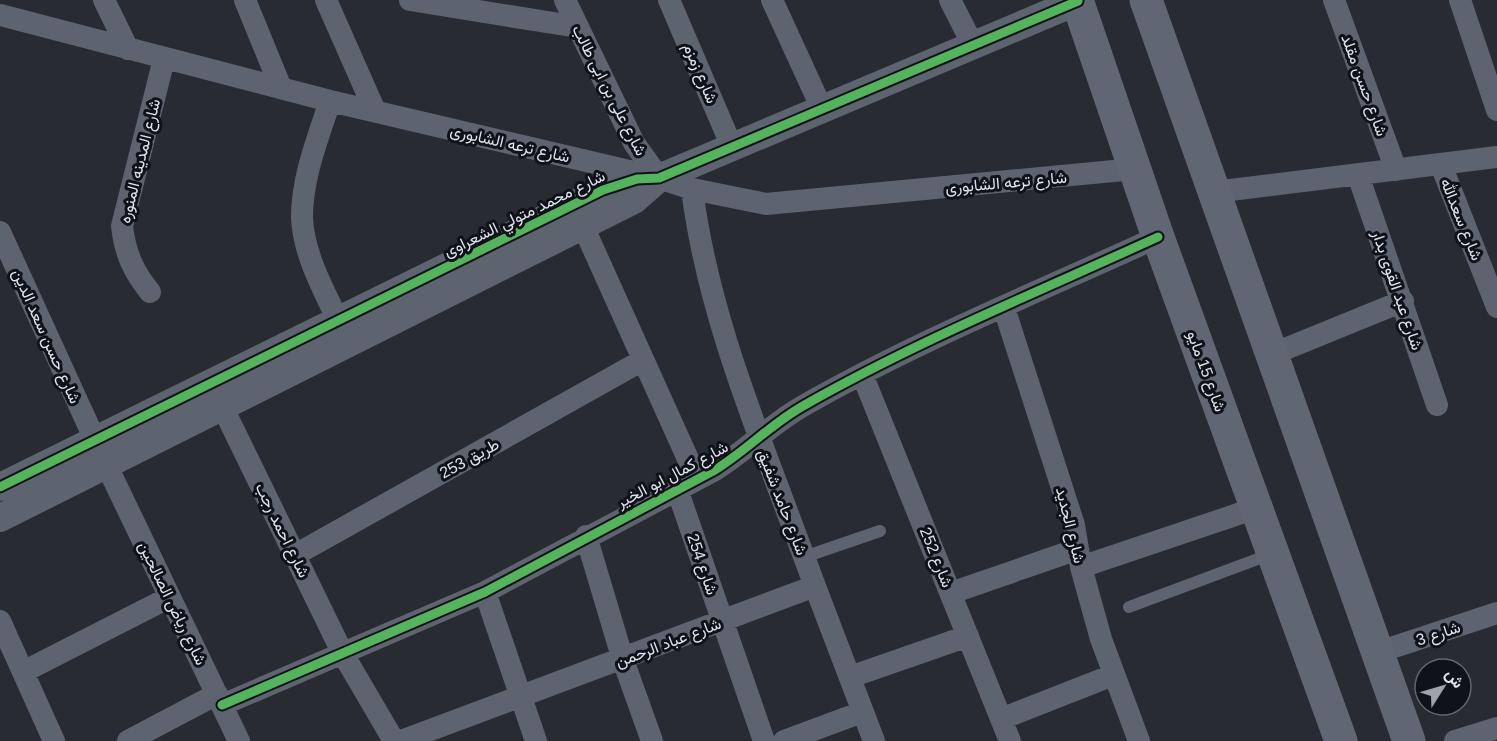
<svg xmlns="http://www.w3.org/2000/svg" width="1497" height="741" font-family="Arial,Vazirmatn,sans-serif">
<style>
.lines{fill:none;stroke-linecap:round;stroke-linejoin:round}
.service{stroke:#5e6370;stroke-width:12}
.minor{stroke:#5e6370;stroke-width:22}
.tertiary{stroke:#5e6370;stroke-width:28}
.secondary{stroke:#606673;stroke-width:33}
.cycleway-casing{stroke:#0f1218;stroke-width:13}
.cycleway{stroke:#56b35d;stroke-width:9}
.labels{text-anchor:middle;stroke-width:6;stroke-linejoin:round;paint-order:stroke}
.street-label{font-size:16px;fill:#dfe3ec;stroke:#0f1218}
</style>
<rect width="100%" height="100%" fill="#282b32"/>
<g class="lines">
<path class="service" d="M804,557L880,531
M1129,607L1271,554"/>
<path class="minor" d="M104,0L128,49
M245,0L281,88
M326,0L375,111
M410,0L578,27
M565,0L634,143L659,178
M669,0L732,147
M772,0L822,109
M950,0L973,45
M1334,0L1396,170
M1460,0L1497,110
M0,15L330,101L659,178L692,189L766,204L1135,169
M330,101C318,138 302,177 302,217C303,253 324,291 339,322
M1441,165L1497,307
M1358,175L1437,405
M692,189C705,293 742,392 779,490C810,574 842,657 874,741
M1214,192L1497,157
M583,226L697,479
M0,232L95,440
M150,292C133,271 125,253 122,226L164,59
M1004,308L1074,525L1081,567L1101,639L1139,741
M1273,354L1403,301
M862,374L1010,741
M222,406L343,654L394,741
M106,464L239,741
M677,489L764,741
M586,536L623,660L652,741
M295,555L643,360
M1081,567L1256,508
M485,592L536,741
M951,593L1078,549
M0,621L54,741
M1379,652L1497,613
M23,672L170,597
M850,677L968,636
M222,705L485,592L715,470C747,450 771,424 803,406C917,341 1040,291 1158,237
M1001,719L1113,675
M128,741L217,694
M401,741L815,586
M784,741L862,712
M1455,741L1497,728"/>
<path class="tertiary" d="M0,487L603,190L637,179L659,178L1078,1
M0,518L634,200L659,178"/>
<path class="secondary" d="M1077,0L1158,237L1341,741
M1146,0L1409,741"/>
<g class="cycleway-casing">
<path id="cycleway" d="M0,487L603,190L637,179L659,178L1078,1
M222,705L485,592L715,470C747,450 771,424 803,406C917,341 1040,291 1158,237"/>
</g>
<use href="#cycleway" class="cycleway"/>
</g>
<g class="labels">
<g class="street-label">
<text transform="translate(701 73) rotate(67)" y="6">شارع زمزم</text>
<text transform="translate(1365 85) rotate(70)" y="6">شارع حسن مقلد</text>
<text transform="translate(610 90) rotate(63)" y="6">شارع على بن ابى طالب</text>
<text transform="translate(510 143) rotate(13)" y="6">شارع ترعه الشابورى</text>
<text transform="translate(139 161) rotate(-76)" y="6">شارع المدينه المنوره</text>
<text transform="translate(1006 182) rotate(-5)" y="6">شارع ترعه الشابورى</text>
<text transform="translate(524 213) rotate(-26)" y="6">شارع محمد متولي الشعراوى</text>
<text transform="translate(1462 219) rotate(68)" y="6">شارع سعدالله</text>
<text transform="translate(1398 290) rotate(71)" y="6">شارع عبد القوى بدار</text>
<text transform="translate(47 336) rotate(66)" y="6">شارع حسن سعد الدين</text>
<text transform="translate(1207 371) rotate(70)" y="6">شارع 15 مايو</text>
<text transform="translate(469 458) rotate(-29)" y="6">طريق 253</text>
<text transform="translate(672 474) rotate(-28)" y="6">شارع كمال ابو الخير</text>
<text transform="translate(783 502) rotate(69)" y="6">شارع حامد شفيق</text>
<text transform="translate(1071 525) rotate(76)" y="6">شارع الجديد</text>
<text transform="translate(283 530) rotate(64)" y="6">شارع احمد رجب</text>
<text transform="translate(937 557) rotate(68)" y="6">شارع 252</text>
<text transform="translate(703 564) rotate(71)" y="6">شارع 254</text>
<text transform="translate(173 603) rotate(64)" y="6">شارع رياض الصالحين</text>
<text transform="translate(1438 633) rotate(-18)" y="6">شارع 3</text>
<text transform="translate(668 642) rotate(-21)" y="6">شارع عباد الرحمن</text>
</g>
</g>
<g transform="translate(1443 687) rotate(53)"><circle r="28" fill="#0f1218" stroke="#62666d" stroke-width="1.5"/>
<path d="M0-4.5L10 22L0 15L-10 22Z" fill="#9fa3ab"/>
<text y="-9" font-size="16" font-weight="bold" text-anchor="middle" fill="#dfe3ec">ش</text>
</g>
</svg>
